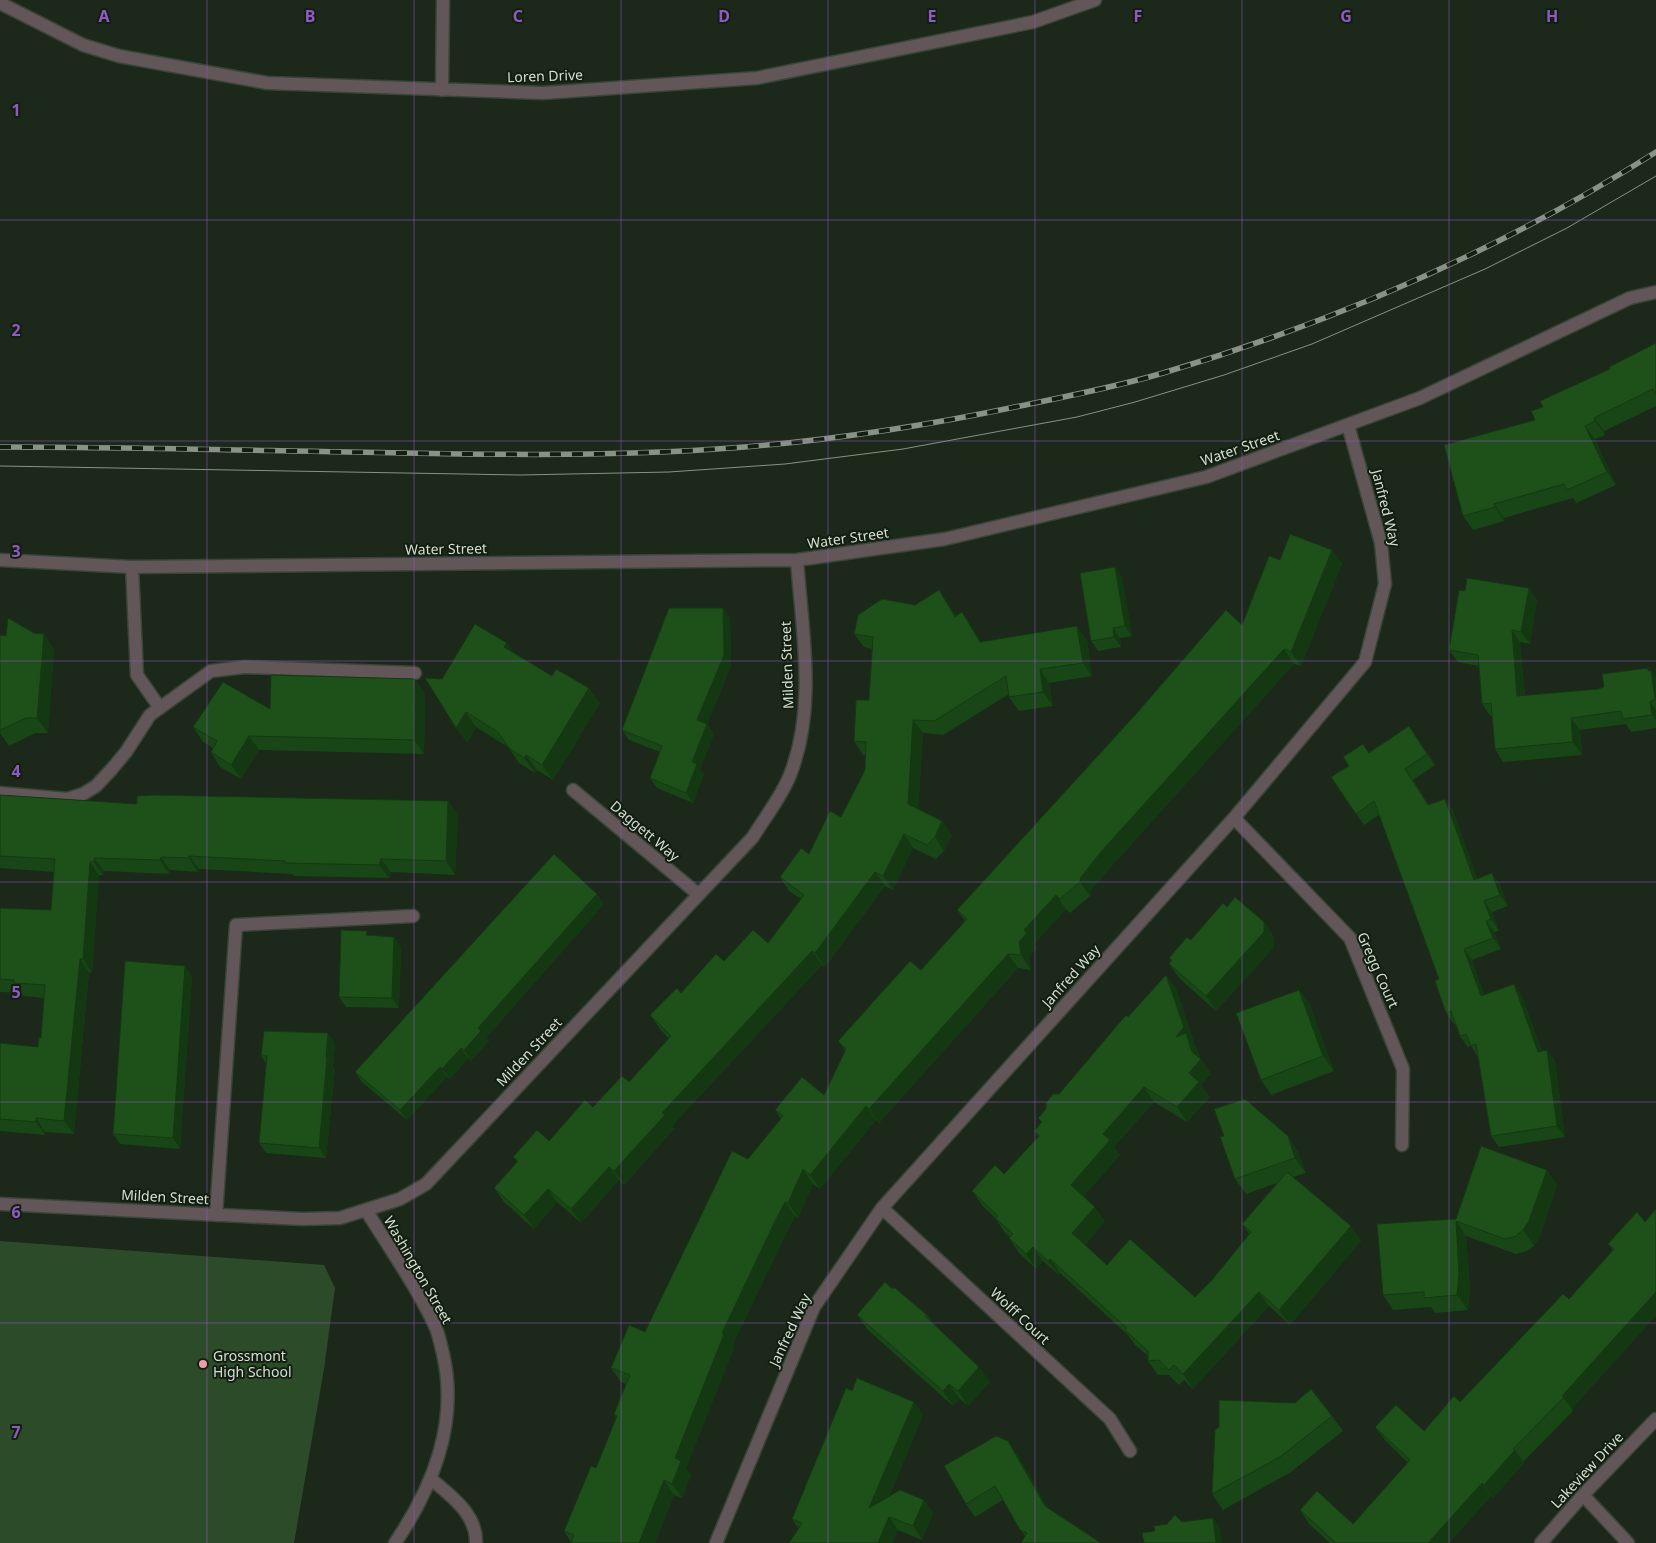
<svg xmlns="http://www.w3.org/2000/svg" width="1656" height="1543" font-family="'Noto Sans',sans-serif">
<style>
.green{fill:#2c4c29}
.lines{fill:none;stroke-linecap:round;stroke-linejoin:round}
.minor-casing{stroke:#394538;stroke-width:15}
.minor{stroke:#625658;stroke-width:12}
.tram{stroke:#889287;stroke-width:1}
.rail-casing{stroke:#889287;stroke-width:5.5}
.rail{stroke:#121f10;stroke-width:4;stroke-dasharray:11;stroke-linecap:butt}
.wall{fill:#194616}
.shaded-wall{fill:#143912}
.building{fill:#1d5119;stroke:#143912}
.grid{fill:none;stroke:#9259c4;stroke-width:1;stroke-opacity:0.55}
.poi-dot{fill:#f29aac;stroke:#121f10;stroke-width:2}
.labels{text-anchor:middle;stroke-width:4;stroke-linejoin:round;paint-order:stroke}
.street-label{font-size:14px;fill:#d6dfd5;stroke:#121f10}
.poi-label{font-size:14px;fill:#d6dfd5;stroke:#121f10;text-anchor:start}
.grid-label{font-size:16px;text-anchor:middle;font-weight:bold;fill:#9259c4;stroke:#121f10;stroke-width:4;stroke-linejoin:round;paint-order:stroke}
</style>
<rect width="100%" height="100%" fill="#1b281a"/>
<path class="green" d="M0,1241L324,1265L335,1288L324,1369L294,1543H0Z"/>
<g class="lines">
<g class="minor-casing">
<path id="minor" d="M0,3L83,45L119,56L267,83L543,93L757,78L1033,22L1095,0
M442,90L443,0
M0,560L132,567L797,560L945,539L1206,477L1420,398L1630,298L1656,292
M132,567L137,675L160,708
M573,790L698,894
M0,793L67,799L83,794L96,786L111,770L126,752L150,715L211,671L244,667L415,673
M1234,818L1350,938L1403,1069L1402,1145
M0,1204L302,1219L340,1218L400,1199L426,1184L753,837C765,817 782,796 790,775C817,707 802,631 797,560
M882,1208L1110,1419L1130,1451
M366,1210C390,1249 417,1287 436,1328C439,1336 441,1345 443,1354C459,1423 433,1487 395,1543
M216,1215L236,925L413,916
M431,1479C451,1496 477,1514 476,1543
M1583,1495L1628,1543
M716,1543L814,1307L882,1208L1234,818L1365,662L1385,584L1381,543L1348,425
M1541,1543L1583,1495L1656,1419"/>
</g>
<use href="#minor" class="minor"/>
<path class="tram" d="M0,466L520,475L669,472L785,464L903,449L1077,417L1135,402L1224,375L1312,344L1485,269L1567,228L1656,176"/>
<g class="rail-casing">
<path id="rail" d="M0,447C135,447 270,451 404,453C513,455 622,456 731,448C828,441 925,426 1020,406C1068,396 1116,387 1163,373C1335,322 1504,248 1656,152"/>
</g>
<use href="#rail" class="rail"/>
</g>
<path class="wall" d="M1656,343V406L1604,431L1605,435L1595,439L1616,485L1576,503L1573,498L1504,518V521L1473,530L1463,516L1535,420L1543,407Z
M1332,550L1342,564L1301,666L1294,664L1110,868L1091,891L1090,896L1070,913L1066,909L1034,944L1037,948L1029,957L1031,970L1018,968L879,1123L876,1120L820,1189L813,1184L798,1218L795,1216L787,1232L732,1346L734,1348L686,1468L691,1475L682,1498L674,1495L655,1543H571V1542L564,1531L596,1468L616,1418L614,1414L626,1384L621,1382L611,1368L645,1332L748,1159L781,1119L775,1110L824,1095L845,1051L838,1041L921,970L965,921L957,910L1242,625L1280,560Z
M1115,567L1122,577L1132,636L1120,638L1121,647L1098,651L1091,641Z
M1529,588L1537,600L1530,644L1520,642L1525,696L1598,689L1604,687L1648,668L1649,671L1651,670L1656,677V728L1631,732L1626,724L1580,730L1582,755L1503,762L1495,749L1492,716L1491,717L1482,704L1479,666L1458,662L1449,650L1465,591Z
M939,590L956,616L962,612L981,642L1087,640L1092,676L1049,683L1053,706L1019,711L1009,697V694L943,735L923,733L918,809L942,821L952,835L944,851L936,859L913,848L893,890L885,886L825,967L822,965L672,1126L674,1129L624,1185L619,1180L581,1223L557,1202L534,1229L504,1202L494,1188L517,1162L513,1157L549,1141L593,1107L629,1082L669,1039L660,1029L650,1015L724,961L768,943L801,899L789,891L780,877L809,854L841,817L865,770L866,755H863L854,741L869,700L872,649L864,647L854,634L915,605Z
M730,618L731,666L707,724L714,734L700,769L704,774L693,803L657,788L650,778L660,752L629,740L622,730Z
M0,635L54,649L48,733H36L9,746L0,733Z
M514,653L552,676L600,703L553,780L537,770L535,773L519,763L508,747L476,727L467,743L442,679Z
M425,693L424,754L259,750L241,779L220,767L211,752L213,748L203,742L193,727L270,709Z
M1409,726L1435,765L1413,780L1429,805L1453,810L1477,878L1500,884L1508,906L1492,912L1499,931L1494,932L1501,949L1472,960L1484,995L1522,996L1542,1051L1547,1050L1555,1061L1565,1137L1499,1147L1491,1136L1478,1057L1471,1046L1468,1047L1460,1036L1455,1024H1454L1446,1013L1439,979L1379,815L1364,825L1331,777Z
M0,795L137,804L448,801L458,815L455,875L391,872L389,878L294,876L292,874L199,869L198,872L170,870L169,874L104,871L103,875H99L92,973L89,972L74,1134L45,1132V1135L0,1131V1043L38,1047L41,1038L44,998L23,996L20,993L0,992V908L51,910L54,872L0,868Z
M604,904L486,1038L489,1041L471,1061L468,1058L450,1079L447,1077L407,1120L362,1082L355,1072Z
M1227,907L1264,922L1274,937V947L1216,1011L1180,979L1169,964L1172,961L1169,958L1191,940Z
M370,936L401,947L399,1008L346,1007L339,997Z
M185,966L192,977L180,1149L120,1144L113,1134Z
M1166,975L1176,989L1194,1042L1193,1043L1196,1047L1200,1058L1211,1074L1201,1085L1210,1097L1187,1122L1154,1102L1114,1147L1120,1155L1084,1196L1105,1221L1085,1245L1107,1265L1195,1297L1212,1280L1249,1234L1242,1224L1277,1183L1246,1194L1235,1179L1288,1136L1298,1152L1306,1173L1293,1177L1351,1226L1361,1241L1290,1325L1269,1306L1193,1389L1184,1380L1179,1385L1169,1375H1158L1148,1361V1356L1135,1345L1128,1335L1060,1273L1059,1275L1043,1261L1036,1269L1019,1253L1009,1238L1010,1237L1005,1233L995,1218L982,1205L972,1191L1004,1174L1038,1137L1034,1131L1041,1122L1038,1118Z
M1299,990L1310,1005L1334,1071L1271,1095L1261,1080Z
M335,1044L333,1066L335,1069L326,1158L266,1153L259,1143L266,1063L261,1056Z
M1557,1185L1540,1236L1534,1246L1527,1251L1516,1254L1466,1236L1470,1289L1468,1310L1435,1313L1431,1307L1393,1310L1383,1295L1456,1219Z
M1637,1212L1572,1409L1573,1411L1523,1462L1524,1463L1493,1498L1491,1496L1449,1543H1330L1309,1524L1300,1510L1353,1524L1408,1463L1385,1440L1375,1427L1424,1431L1460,1402L1569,1299L1613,1251L1608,1244Z
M893,1289L927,1315L933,1323L979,1367L990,1382L968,1406L960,1399L953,1406L868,1330L857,1315Z
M852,1391L914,1402L923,1415L889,1497L924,1500L933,1514L922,1540L898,1530L798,1528L792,1519Z
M1332,1416L1343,1431L1291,1472L1223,1510L1212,1494Z
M1017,1454L1048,1508L1025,1536L1003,1500L975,1517L966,1504Z"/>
<path class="shaded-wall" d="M1594,418L1604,431L1605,435L1595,421Z
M1585,426L1595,439L1616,485L1607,472Z
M1494,504L1504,518V521L1495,507Z
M1332,550L1342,564L1301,666L1291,652Z
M1115,567L1122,577L1132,636L1125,626Z
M1529,588L1537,600L1530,644L1521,632Z
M939,590L948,604L965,631L955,617Z
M723,608L730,618L731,666L707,724L714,734L700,769L704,774L693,803L686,793L692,762L697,720Z
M962,612L971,626L989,656L980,642Z
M1077,626L1087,640L1092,676L1083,663Z
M1113,628L1120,638L1121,647L1114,637Z
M1512,630L1520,642L1526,709L1517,696Z
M44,634L54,649L48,733L37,718Z
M507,643L517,658L504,647Z
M1284,649L1294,664L1110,868L1091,891L1090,896L1080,882L1081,877L1100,853Z
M1648,668L1652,674L1651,670L1656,677V700Z
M1040,669L1049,683L1053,706L1043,692Z
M415,679L425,693L424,754L414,740Z
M589,688L600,703L553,780L542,765Z
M1650,702L1656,710V721L1652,715Z
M466,712L476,727L467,743L456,728Z
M1571,718L1580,730L1582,755L1573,742Z
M913,720L923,733L918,818L908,804Z
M249,736L259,750L241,779L231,765Z
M526,755L537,770L535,773L524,758Z
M1445,799L1453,810L1482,891L1474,880Z
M448,801L458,815L455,875L446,861Z
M942,821L952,835L944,851L935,837Z
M904,834L913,848L893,890L883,876Z
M189,856L199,869L198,872L189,858Z
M161,857L170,870L169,874L160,860Z
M94,858L104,871L103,875L94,862Z
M381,859L391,872L389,878L379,865Z
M90,862L99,875L92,973L83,959Z
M875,872L885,886L825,967L815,953Z
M1492,873L1500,884L1508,906L1500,895Z
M597,894L604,904L486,1038L489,1041L471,1061L464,1050L478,1028Z
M1056,895L1066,909L1034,944L1037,948L1029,957L1031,970L1021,955L1019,942L1024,930Z
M1484,901L1492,912L1499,931L1491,919Z
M1486,921L1494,932L1501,949L1493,938Z
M1264,922L1274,937V947L1216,1011L1206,996Z
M394,937L401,947L399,1008L392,998Z
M1464,949L1472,960L1489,1007L1481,996Z
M812,951L822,965L672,1126L674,1129L624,1185L614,1171L662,1113Z
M1008,954L1018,968L879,1123L869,1109Z
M80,959L89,972L74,1134L64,1121Z
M185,966L192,977L180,1149L173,1138Z
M1166,975L1176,989L1194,1042L1193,1043L1196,1047L1200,1060L1201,1059L1211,1074L1201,1085L1210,1097L1187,1122L1177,1107L1189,1073L1176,1037Z
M1514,984L1522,996L1546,1063L1538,1052Z
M1299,990L1310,1005L1334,1071L1323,1056Z
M328,1033L335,1044L333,1066L335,1069L326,1158L319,1148Z
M461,1048L468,1058L450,1079L442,1069Z
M1547,1050L1555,1061L1565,1137L1557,1126Z
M440,1067L447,1077L407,1120L400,1110Z
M1144,1087L1154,1102L1114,1147L1120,1155L1081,1199L1071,1185L1103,1134Z
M866,1106L876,1120L820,1189L810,1175Z
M36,1118L45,1132V1135L36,1122Z
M1288,1136L1298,1152L1306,1173L1295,1158Z
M609,1167L619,1180L581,1223L571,1209Z
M803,1169L813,1184L798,1218L788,1203Z
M1547,1170L1557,1185L1540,1236L1534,1246L1523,1230Z
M548,1189L557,1202L534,1229L524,1215Z
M785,1202L795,1216L732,1346L734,1348L686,1468L691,1475L682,1498L672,1484L675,1458L722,1333Z
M1095,1207L1105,1221L1082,1248L1072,1233Z
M1456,1221L1466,1236L1470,1289L1468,1310L1457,1295Z
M1351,1226L1361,1241L1290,1325L1279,1310Z
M1033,1247L1043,1261L1036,1269L1026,1254Z
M1050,1259L1060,1273L1059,1275L1048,1261Z
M1259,1292L1269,1306L1193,1389L1183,1374Z
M1656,1292V1316L1572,1409L1562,1396Z
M979,1367L990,1382L968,1406L958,1391Z
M949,1384L960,1399L953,1406L943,1391Z
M914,1402L923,1415L879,1521L869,1508Z
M1008,1441L1017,1454L1054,1519L1045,1506Z
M1515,1450L1524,1463L1493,1498L1484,1485Z
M664,1480L674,1495L655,1543H639Z
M1482,1483L1491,1496L1449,1543H1428Z
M924,1500L933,1514L922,1540L913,1526Z
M889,1517L898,1530L893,1543H878Z
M1213,1518L1220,1528L1222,1543H1216Z"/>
<path class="building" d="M1656,343V395L1653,389L1594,418L1595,421L1585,426L1607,472L1567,490L1564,484L1494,504L1495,507L1463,516L1444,445L1535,420L1531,411L1543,407L1540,401L1610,369L1609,367Z
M1290,534L1332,550L1291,652L1284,649L1100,853L1081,877L1080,882L1060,899L1056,895L1024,930L1027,933L1019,942L1021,955L1008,954L869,1109L866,1106L810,1175L803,1169L788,1203L785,1202L777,1217L722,1333L724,1334L675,1458L681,1461L672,1484L664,1480L639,1543H571L574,1535L564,1531L591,1466L596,1468L617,1416L614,1414L630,1375L611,1368L629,1325L645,1332L732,1151L748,1159L783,1116L775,1110L802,1077L824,1095L846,1049L838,1041L910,961L921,970L967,919L957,910L1136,714L1226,610L1242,625L1269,556L1280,560Z
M1115,567L1125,626L1113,628L1114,637L1091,641L1080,573Z
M1467,578L1529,588L1521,632L1512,630L1517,696L1598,689L1604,687L1602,674L1648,668V671L1651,670L1655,699L1650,702L1652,715L1623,719L1621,711L1571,718L1573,742L1495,749L1491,703L1482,704L1478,655L1449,650L1459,590L1465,591Z
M939,590L955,617L962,612L980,642L1077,626L1083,663L1040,669L1043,692L1009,697L1006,676L934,721L913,720L908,804L942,821L935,837L927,845L904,834L883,876L875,872L815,953L812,951L662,1113L665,1115L614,1171L609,1167L571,1209L548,1189L524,1215L494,1188L518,1161L513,1157L537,1130L549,1141L585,1100L593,1107L622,1076L629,1082L671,1036L650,1015L677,988L681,993L716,954L724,961L753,930L768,943L804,895L780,877L801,848L809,854L830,811L841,817L865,770L866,742L854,741L856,700H869L873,637L854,634L858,615L882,599L915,605Z
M669,608H723L724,655L697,720L707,724L692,762L697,764L686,793L650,778L662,746L622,730Z
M8,618L34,633L44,634L37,718H26L0,730V635L6,636Z
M475,624L507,643L504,647L552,676L556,669L589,688L542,765L526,755L524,758L509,748L498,732L466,712L456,728L425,678L442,679Z
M271,675L415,679L414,740L249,736L231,765L211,752L217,741L193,727L223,682L270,709Z
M1409,726L1427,754L1405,769L1428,805L1445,799L1474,880L1492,873L1500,895L1484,901L1491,919L1486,921L1493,938L1464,949L1481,996L1514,984L1538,1052L1547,1050L1557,1126L1491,1136L1476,1044L1471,1046L1466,1034L1460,1036L1451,1011L1446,1013L1435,981L1439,979L1374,801L1356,814L1331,777L1349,766L1343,757L1363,744L1369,753Z
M0,795L137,804V796L153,795L448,801L446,861L381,859L379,865L285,863V861L189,856V858L161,857L160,860L94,858V862H90L83,959H80L64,1121L36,1118V1122L0,1119V1043L38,1047L39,1037L41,1038L45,985L14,983V980L0,979V908L51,910L55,859L0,856Z
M554,854L597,894L478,1028L481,1031L464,1050L461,1048L442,1069L440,1067L400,1110L355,1072Z
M1235,897L1264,922V932L1206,996L1169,964L1172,960L1169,958L1187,937L1191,940L1223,903L1227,907Z
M341,930L367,931L366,935L394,937L392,998L339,997Z
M125,961L185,966L173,1138L113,1134Z
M1166,975L1184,1027L1176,1037L1186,1033L1192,1052L1201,1059L1189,1073L1199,1082L1177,1107L1144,1087L1103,1134L1110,1140L1071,1185L1095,1207L1072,1233L1107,1265L1130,1239L1195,1297L1212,1280L1251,1232L1242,1224L1287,1172L1351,1226L1279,1310L1259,1292L1183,1374L1174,1365L1169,1370L1159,1360L1148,1361V1351L1125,1330L1127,1328L1050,1259L1048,1261L1033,1247L1026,1254L1009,1238L1013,1234L995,1218L998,1216L972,1191L995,1165L1004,1174L1039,1136L1034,1131L1042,1122L1038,1118L1046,1109V1103L1053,1094H1059L1126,1015L1128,1017Z
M1299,990L1323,1056L1261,1080L1236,1013Z
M264,1031L328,1033L326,1058H327L319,1148L259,1143L267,1056H261Z
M1245,1099L1288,1136L1295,1158L1235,1179L1220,1137L1224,1136L1214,1109Z
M1481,1146L1547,1170L1529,1221L1523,1230L1516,1236L1505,1239L1456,1221L1459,1274L1457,1295L1424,1298V1292L1383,1295L1377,1224L1456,1219Z
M1656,1209V1292L1562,1396L1564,1397L1513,1449L1515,1450L1484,1485L1482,1483L1428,1543H1336L1300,1510L1317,1491L1353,1524L1410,1460L1375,1427L1396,1405L1424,1431L1454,1396L1460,1402L1563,1294L1569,1299L1614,1249L1608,1244L1637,1212L1645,1222Z
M885,1282L893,1289L894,1287L927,1315L925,1316L979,1367L958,1391L949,1384L943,1391L857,1315Z
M857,1378L914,1402L869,1508L900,1490L924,1500L913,1526L889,1517L878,1543H789L802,1523L792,1519L846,1388L852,1391Z
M1311,1389L1332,1416L1280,1457L1212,1494L1215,1430L1219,1427V1400L1295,1403Z
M996,1436L1008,1441L1045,1506L1101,1543H1021L1027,1533L1020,1530L995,1486L966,1504L944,1466Z
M1175,1515L1182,1522L1213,1518L1216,1543H1144L1142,1533L1155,1531L1154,1526L1167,1524Z"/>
<path class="grid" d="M207,0V1543M414,0V1543M621,0V1543M828,0V1543M1035,0V1543M1242,0V1543M1449,0V1543M0,220H1656M0,441H1656M0,661H1656M0,882H1656M0,1102H1656M0,1323H1656"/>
<circle class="poi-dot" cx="203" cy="1364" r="5"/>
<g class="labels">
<g class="street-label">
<text transform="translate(545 76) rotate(-2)" y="5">Loren Drive</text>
<text transform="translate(1240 448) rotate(-19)" y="5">Water Street</text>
<text transform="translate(1386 508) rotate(76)" y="5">Janfred Way</text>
<text transform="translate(848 538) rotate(-8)" y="5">Water Street</text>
<text transform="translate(446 549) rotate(-1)" y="5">Water Street</text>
<text transform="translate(787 665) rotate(-92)" y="5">Milden Street</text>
<text transform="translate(645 831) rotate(40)" y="5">Daggett Way</text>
<text transform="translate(1378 970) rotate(66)" y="5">Gregg Court</text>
<text transform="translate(1071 976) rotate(-48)" y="5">Janfred Way</text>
<text transform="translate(529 1052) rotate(-47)" y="5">Milden Street</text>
<text transform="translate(165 1197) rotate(3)" y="5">Milden Street</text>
<text transform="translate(418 1270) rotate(60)" y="5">Washington Street</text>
<text transform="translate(1020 1316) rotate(43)" y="5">Wolff Court</text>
<text transform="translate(790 1330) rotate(-65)" y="5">Janfred Way</text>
<text transform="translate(1587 1470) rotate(-47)" y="5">Lakeview Drive</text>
</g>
<g class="poi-label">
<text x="213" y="1361">Grossmont<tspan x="213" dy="16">High School</tspan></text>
</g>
</g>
<g class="grid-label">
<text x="104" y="22">A</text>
<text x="310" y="22">B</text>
<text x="518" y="22">C</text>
<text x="724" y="22">D</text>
<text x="932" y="22">E</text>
<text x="1138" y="22">F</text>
<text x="1346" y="22">G</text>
<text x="1552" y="22">H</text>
<text x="16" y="116">1</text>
<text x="16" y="336">2</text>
<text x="16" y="557">3</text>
<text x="16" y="777">4</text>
<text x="16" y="998">5</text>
<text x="16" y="1218">6</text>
<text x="16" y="1438">7</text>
</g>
</svg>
